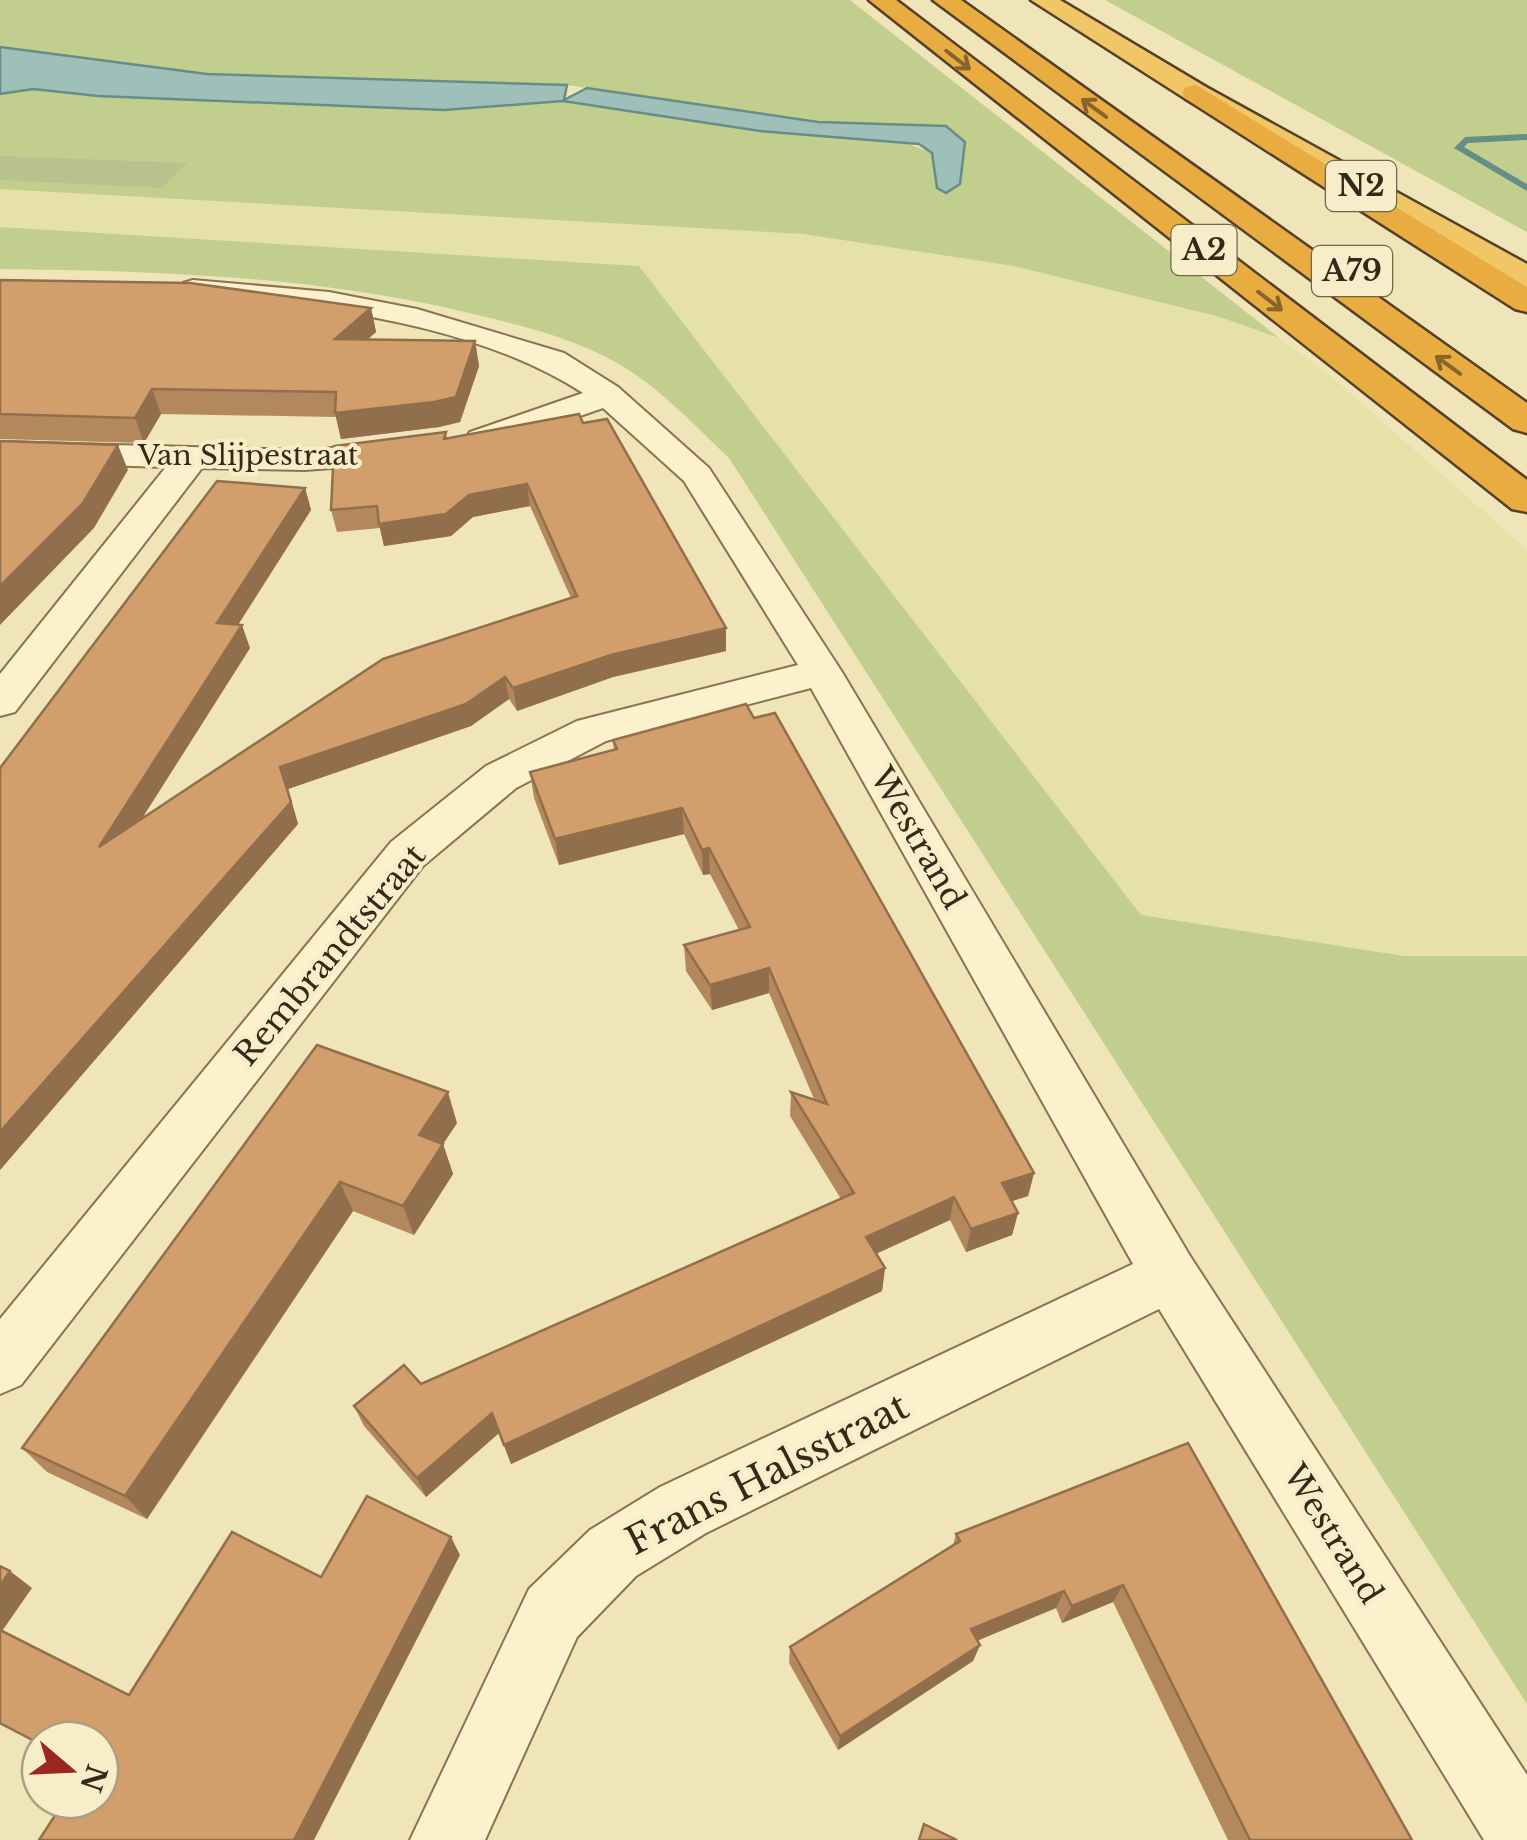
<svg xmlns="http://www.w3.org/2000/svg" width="1527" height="1840" font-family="'Libre Baskerville',serif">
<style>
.farmland{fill:#e6e1a6}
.green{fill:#c2ce8d}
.cemetery{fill:#b8c28e}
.water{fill:#9ec0b9;stroke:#668e87;stroke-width:2.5}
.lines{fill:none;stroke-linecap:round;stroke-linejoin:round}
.stream{fill:#668e87;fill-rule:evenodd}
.minor-casing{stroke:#887353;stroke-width:4}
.trunk-casing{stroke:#544028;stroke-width:5}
.motorway-casing{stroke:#544028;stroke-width:5}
.minor{fill:#fbf1cc;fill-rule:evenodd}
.trunk{fill:#f0c666;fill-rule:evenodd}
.motorway{fill:#e8ac41;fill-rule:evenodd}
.wall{fill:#b4885d}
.shaded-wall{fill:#926f4c}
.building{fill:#d19e6c;stroke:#926f4c;stroke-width:2.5}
.oneway{stroke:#86642b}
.labels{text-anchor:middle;stroke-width:8;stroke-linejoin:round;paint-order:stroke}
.far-street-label{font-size:28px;fill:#352919;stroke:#f7eec9}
.shield{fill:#f7eec9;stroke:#6f644e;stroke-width:2.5}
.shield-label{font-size:30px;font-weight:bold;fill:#352919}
.street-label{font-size:32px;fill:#352919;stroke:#f7eec9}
.near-street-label{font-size:38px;fill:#352919;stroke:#f7eec9}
</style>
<rect width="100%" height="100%" fill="#f0e4b9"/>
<path class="farmland" d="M0,189L803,234L1014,266L1220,317L1279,338L1331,376L1527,550V956H1404L1141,915L639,266L0,227Z"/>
<path class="green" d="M0,0H850L1279,338L1220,317L1014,266L803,234L0,189V95L33,89L98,96L444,110L563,101L760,131L900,141L933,153L946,126L818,122L567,85L207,74L0,47Z
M1105,0H1527V232Z
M0,227L639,266L1141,915L1404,956H1527V1704L729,458C691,422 654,381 606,357C563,335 516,324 469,313C315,276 158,271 0,269Z"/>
<path class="cemetery" d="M0,156L187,163L162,188L0,180Z"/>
<path class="water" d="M0,47L207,74L567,85L564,100L587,88L818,122L946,126L965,142L960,184L946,193L937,188L932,153L919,144L760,131L563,101L444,110L98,96L33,89L0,94Z"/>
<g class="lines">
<path class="stream" d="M1527,134V140L1468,143L1464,147L1527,184V191L1454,148L1465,137Z"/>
<g class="minor-casing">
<path id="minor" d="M193,280L329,292L417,309L564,353L618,387L709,468L842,672L1190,1256L1527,1775V1840H1484L1159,1309L706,1533L636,1576L577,1637L485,1840H410L529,1589L590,1530L660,1487L1133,1264L811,688L606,741L516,788L423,866L21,1385L0,1394V1319L391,842L486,766L577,721L798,665L684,481L603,408L494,446H470L465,439L470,432L583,393C510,346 414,322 328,310C280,303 229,307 183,295L178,289L183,283Z
M0,442L305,450L396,443L408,446L413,453L408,460L396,463L305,470L202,468L15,712L0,716V674L166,467L0,462Z"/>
</g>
<g class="trunk-casing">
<path id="trunk" d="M1031,0H1060L1206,87L1527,264V288L1186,99Z"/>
</g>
<g class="motorway-casing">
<path id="motorway" d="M869,0H896L1527,480V512L1512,509Z
M933,0H961L1527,403V433L1513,429Z
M1196,85L1527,287V312L1515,309L1186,99L1182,93L1186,87Z"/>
</g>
<use href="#minor" class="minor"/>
<use href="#trunk" class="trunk"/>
<use href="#motorway" class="motorway"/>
</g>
<path class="wall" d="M0,280L371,308L376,332L368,339L475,341L479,366L460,422L439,427L341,439L336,417L161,414L144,443L0,439Z
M583,423L726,628V651L613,677L517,711L509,699L471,726L288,789L298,824L0,1170V768L305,488L311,510L238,625L250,648L142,818L571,598L530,506L473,517L451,536L384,546L380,528L337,532L331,510L446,432L447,439Z
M754,718L1034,1173L1028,1196L1012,1201L1018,1213L1012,1235L966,1252L950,1220L876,1254L885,1268L882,1291L511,1464L499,1433L426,1497L364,1426L354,1406L421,1384L841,1199L790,1116L791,1092L814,1099L769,993L712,1010L686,971L684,945L739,930L710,874L703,875L684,834L559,865L534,798L530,772L614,750L613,740Z
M317,1045L457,1123L443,1144L453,1174L414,1235L353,1211L147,1519L47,1472L22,1448Z
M1188,1443L1412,1840H1228L1113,1602L1062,1623L1056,1608L977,1640L980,1645L973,1661L838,1750L789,1663L790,1647L953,1545L956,1534Z"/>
<path class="shaded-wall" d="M371,308L376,332L341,363L335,339Z
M475,341L479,366L460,422L439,427L341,439L335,413Z
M152,389L161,414L144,443L135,418Z
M118,445L128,470L94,528L0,625V586Z
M527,484L530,506L473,517L451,536L384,546L379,524L469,495Z
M305,488L311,510L225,645L217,623Z
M242,625L250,648L110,869L99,847Z
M726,628V651L613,677L517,711L513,688L611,655Z
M505,677L509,699L471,726L288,789L298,824L0,1170V1132L280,767Z
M682,808L684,834L559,865L555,839Z
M709,848L710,874L703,875L702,850Z
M769,968V993L712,1010L710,985Z
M448,1092L457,1123L429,1165L419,1135Z
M443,1144L453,1174L414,1235L403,1206Z
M1034,1173L1028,1196L997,1206L1002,1183Z
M340,1182L353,1211L147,1519L125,1496Z
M954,1197L950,1220L864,1259L866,1237Z
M1018,1213L1012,1235L966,1252L971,1229Z
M885,1268L882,1291L511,1464L504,1445Z
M492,1413L499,1433L426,1497L417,1478Z
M451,1537L460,1555L314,1840H294Z
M10,1571L32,1588L0,1634V1586Z
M1123,1585L1113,1602L1062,1623L1072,1606Z
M1064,1591L1056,1608L965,1646L971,1629Z
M980,1645L973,1661L838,1750L840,1736Z"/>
<path class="building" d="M0,280L190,283L371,308L335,339L475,341L456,397L434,402L335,413L336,392L152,389L135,418L0,414Z
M579,414L583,423L607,419L726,628L611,655L513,688L505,677L466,704L280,767L291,802L0,1132V768L217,481L305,488L217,623L242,625L99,847L383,659L577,596L527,484L469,495L446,514L379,524L377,506L331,510L334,446L446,432L444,439Z
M0,441L118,445L83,503L0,586Z
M746,704L754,718L775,713L1034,1173L1002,1183L1018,1213L971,1229L954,1197L866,1237L885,1268L504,1445L492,1413L417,1478L354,1406L404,1365L421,1384L854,1193L791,1092L827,1104L769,968L710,985L684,945L750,927L709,848L702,850L682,808L555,839L530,772L617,749L613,740Z
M317,1045L448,1092L419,1135L443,1144L403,1206L340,1182L125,1496L22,1448Z
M1188,1443L1412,1840H1250L1123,1585L1072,1606L1064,1591L971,1629L980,1645L840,1736L790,1647L960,1541L956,1534Z
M367,1496L451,1537L294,1840H39L65,1800H100V1740H40V1744L0,1723V1630L129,1695L232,1532L321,1577Z
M0,1566L10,1571L0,1586Z
M924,1824L957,1840H919Z"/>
<defs><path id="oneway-shaft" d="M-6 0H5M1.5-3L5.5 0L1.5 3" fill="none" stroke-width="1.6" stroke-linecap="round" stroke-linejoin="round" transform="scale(2.5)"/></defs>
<g class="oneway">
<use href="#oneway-shaft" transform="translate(958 60) rotate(38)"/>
<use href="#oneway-shaft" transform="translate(1094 108) rotate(-144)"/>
<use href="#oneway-shaft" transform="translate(1270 301) rotate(38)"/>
<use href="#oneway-shaft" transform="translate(1448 365) rotate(-144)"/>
</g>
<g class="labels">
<g class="far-street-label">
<text x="248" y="465">Van Slijpestraat</text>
</g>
<g class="shield">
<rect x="1326" y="161" width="70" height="50" rx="8"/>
<rect x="1171.5" y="225" width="65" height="50" rx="8"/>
<rect x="1312" y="246" width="80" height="50" rx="8"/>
</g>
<g class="shield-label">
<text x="1361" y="196">N2</text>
<text x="1204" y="260">A2</text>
<text x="1352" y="281">A79</text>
</g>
<g class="street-label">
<text transform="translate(918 838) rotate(60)" y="11">Westrand</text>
<text transform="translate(330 955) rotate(-50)" y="11">Rembrandtstraat</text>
<text transform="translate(1333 1534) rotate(58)" y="11">Westrand</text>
</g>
<g class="near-street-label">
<text transform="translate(767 1474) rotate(-27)" y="13">Frans Halsstraat</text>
</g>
</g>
<g transform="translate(70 1770) rotate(109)"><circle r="48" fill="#f7eec9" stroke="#a99f83" stroke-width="2.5"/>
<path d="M0-8L18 38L0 25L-18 38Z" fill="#9a281f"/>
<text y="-15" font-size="28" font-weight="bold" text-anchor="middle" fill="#352919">N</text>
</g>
</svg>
